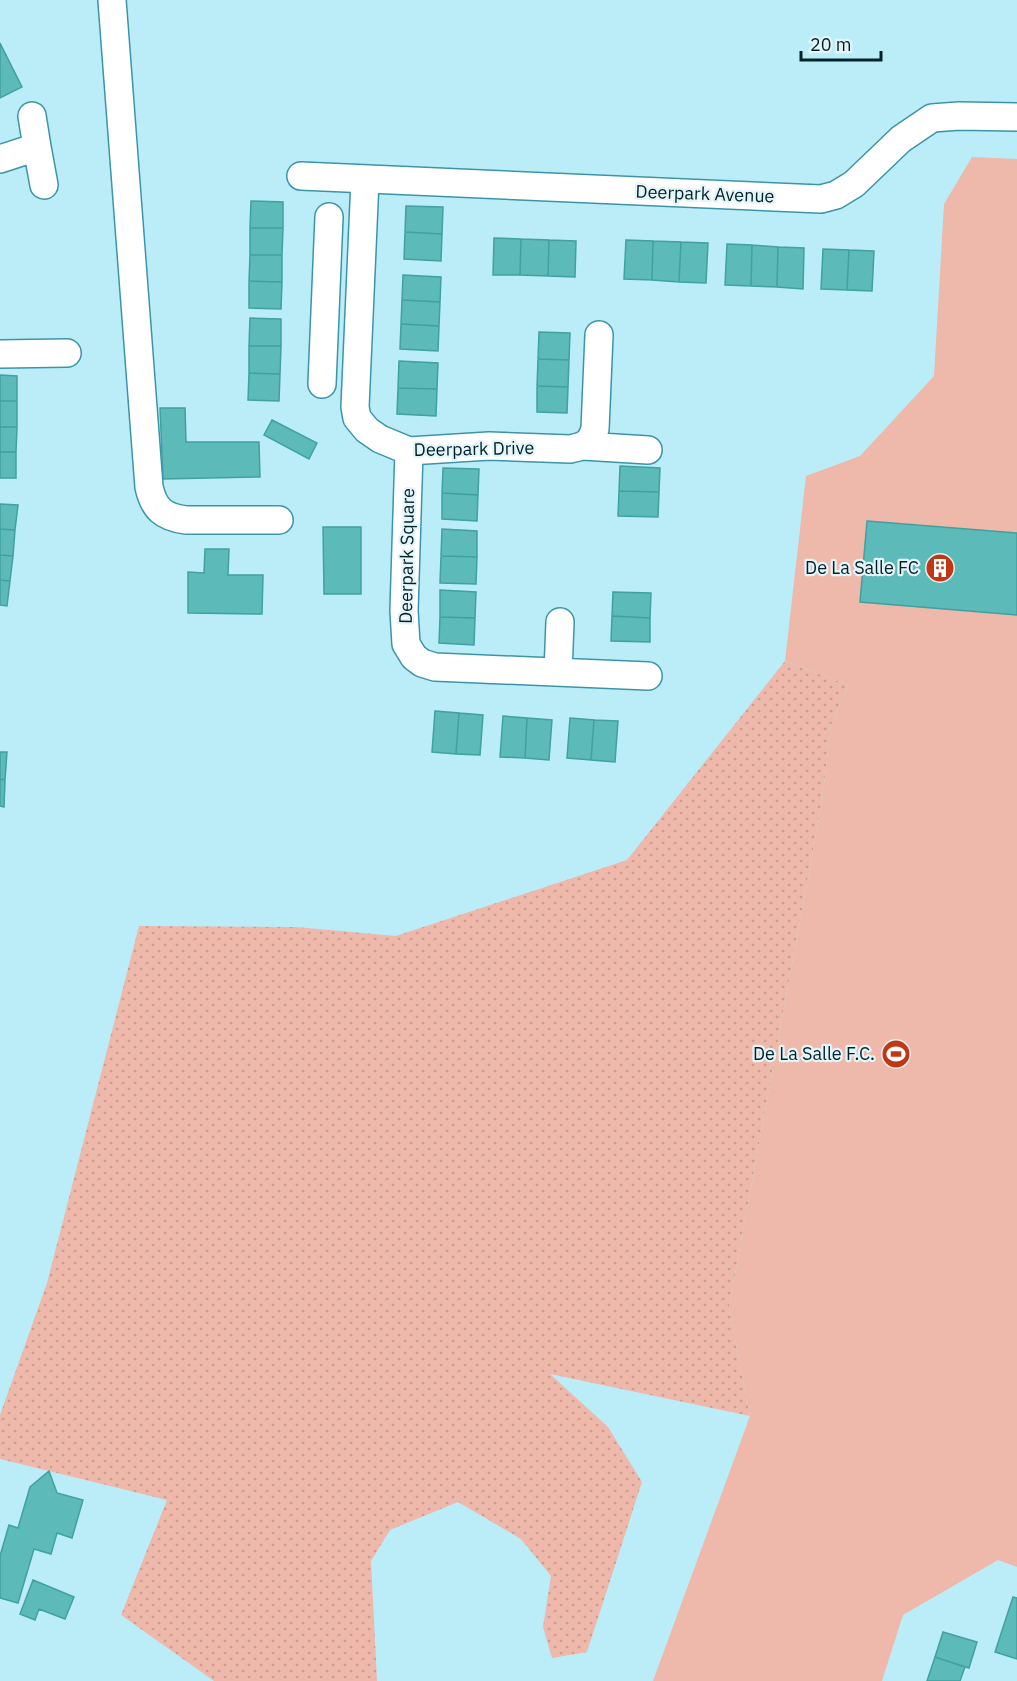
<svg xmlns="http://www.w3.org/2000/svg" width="1017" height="1681" font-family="'IBM Plex Sans',sans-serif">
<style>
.green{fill:url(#green-dots)}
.pitch{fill:#eeb8aa}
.building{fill:#5cbab9;stroke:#41a1a0;stroke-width:1.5}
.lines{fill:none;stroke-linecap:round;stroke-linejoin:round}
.minor-casing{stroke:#3b95a9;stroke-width:30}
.minor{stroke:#fff;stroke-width:27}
.labels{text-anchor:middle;stroke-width:4.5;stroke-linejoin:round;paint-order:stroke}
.street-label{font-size:18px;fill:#00232b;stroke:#e4f4f8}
.poi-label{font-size:18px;fill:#00232b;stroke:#e4f4f8;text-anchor:end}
</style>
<defs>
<pattern id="green-dots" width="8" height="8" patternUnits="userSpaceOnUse" patternTransform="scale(1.5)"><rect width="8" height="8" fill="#eeb8aa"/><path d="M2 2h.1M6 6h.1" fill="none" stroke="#ca9e92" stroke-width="1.8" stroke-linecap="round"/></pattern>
</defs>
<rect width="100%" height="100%" fill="#bbedf9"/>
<path class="green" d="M785,661L848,685L831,725L822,801L729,1307L750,1416L550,1374L608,1427L642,1482L587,1652L552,1658L543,1627L551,1576L521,1539L458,1502L390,1530L371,1561L377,1681H214L121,1615L167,1500L0,1459V1415L47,1283L139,926L296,927L396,936L627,860Z"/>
<path class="pitch" d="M972,157L1017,159V1567L998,1560L903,1615L882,1681H653L750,1416L729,1307L822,801L831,725L848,685L785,661L806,476L860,456L934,376L944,204Z"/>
<path class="building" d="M0,43L22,87L0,98Z
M251,201L283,202V228H250Z
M406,206L443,207L442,234L405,232Z
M250,228H283L282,255H250Z
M405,232L442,234L441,261L404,259Z
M494,238L521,239L520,275H493Z
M521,239L549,240L548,276L520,275Z
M549,240L576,241L575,277L548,276Z
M626,240L653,241L652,280L624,279Z
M653,241L681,242L679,282L652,280Z
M681,242L708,243L706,283L679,282Z
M727,244L752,245L751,286L725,285Z
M752,245L778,247L777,287L751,286Z
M778,247L804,248L803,289L777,287Z
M823,249L849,250L847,290L821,289Z
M849,250L874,251L872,291L847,290Z
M250,255H282V282L249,281Z
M403,275L441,277L440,302L402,300Z
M249,281L282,282L281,309L249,308Z
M402,300L440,302L439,326L401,324Z
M250,318L281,319V346H249Z
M401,324L439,326L438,351L400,349Z
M539,332L570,333L569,360L538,359Z
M249,346H281L280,374L249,373Z
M538,359L569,360L568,387L537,386Z
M399,361L438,363L437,389L398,388Z
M249,373L280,374L279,401L248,400Z
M0,375L17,376V401H0Z
M537,386L568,387L567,413L537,412Z
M398,388L437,389L436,416L397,414Z
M0,401H17V427H0Z
M160,408H185L186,442H259L260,477L163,479Z
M272,420L317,443L309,459L264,435Z
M0,427H17L16,452H0Z
M0,452H16V478H0Z
M620,466L660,468L659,492L619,491Z
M443,468L479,469L478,495L442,493Z
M619,491L659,492L658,517L618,516Z
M442,493L478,495L477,521L442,519Z
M0,504L18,505L15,530L0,529Z
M867,521L1017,533V615L860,602Z
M323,527H361V594H324Z
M0,529L15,530L13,556L0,555Z
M442,529L477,531V557L441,556Z
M205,549H229L228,575H263L262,614L188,613V572L204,573Z
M0,555L13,556L10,581L0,580Z
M441,556L477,557L476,584L440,583Z
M0,580L10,581L7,606L0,605Z
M440,590L476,592L475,618L440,617Z
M613,592L651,593L650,618L612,616Z
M612,616L650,618V642L611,641Z
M440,617L475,618L474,645L439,643Z
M435,711L459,713L456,754L432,752Z
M459,713L483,715L480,755L456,754Z
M503,716L527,718L525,758L500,757Z
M527,718L552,720L549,760L525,758Z
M570,718L594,720L591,760L567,758Z
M594,720L618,721L615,762L591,760Z
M0,752H7L5,780L0,779Z
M0,779L5,780L4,807L0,806Z
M49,1471L57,1493L83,1500L72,1538L57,1533L51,1554L34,1549L18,1603L0,1598V1556L9,1525L18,1528L30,1487Z
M33,1580L74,1597L65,1619L39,1609L35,1620L20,1614Z
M1013,1597L1017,1598V1659L995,1652Z
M943,1632L977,1642L969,1668L935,1657Z
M935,1657L965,1667L960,1681H927Z"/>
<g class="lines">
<g class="minor-casing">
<path id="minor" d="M112,0L149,487C154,509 163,517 186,520H279
M37,147L44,185
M0,159L37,147L32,116
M301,176L821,199L836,195L854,184L901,139L932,118L959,116L1017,117
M365,180L355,407L357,418L367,430L380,439L409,451L489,446L570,449C585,446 590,444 595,429L599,335
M0,354L67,353
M322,384L329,217
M583,446L648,450
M409,451L404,611L406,644L414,657L422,663L435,667L648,676
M558,672L560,622"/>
</g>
<use href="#minor" class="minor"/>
</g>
<defs>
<g id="building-disc" transform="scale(1.5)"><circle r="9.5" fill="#c13714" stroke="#e4f4f8"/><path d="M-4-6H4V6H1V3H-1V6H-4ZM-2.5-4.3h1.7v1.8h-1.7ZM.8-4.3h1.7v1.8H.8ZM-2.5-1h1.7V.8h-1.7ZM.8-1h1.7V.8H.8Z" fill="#fff"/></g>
<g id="stadium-disc" transform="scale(1.5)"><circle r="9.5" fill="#c13714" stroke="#e4f4f8"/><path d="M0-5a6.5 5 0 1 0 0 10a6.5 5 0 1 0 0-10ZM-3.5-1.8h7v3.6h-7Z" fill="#fff"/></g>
</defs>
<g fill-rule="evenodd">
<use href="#building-disc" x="940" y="568"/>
<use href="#stadium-disc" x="896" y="1054"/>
</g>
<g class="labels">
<g class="street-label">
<text transform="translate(705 194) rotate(2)" y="6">Deerpark Avenue</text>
<text transform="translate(474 449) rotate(-1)" y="6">Deerpark Drive</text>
<text transform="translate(407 556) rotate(-89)" y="6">Deerpark Square</text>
</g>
<g class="poi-label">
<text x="919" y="574">De La Salle FC</text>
<text x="875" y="1060">De La Salle F.C.</text>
</g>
</g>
<path d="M801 51v9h80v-9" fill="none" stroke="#00232b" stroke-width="3"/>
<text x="810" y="51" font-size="18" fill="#00232b" stroke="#e4f4f8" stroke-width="4.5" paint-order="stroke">20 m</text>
</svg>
